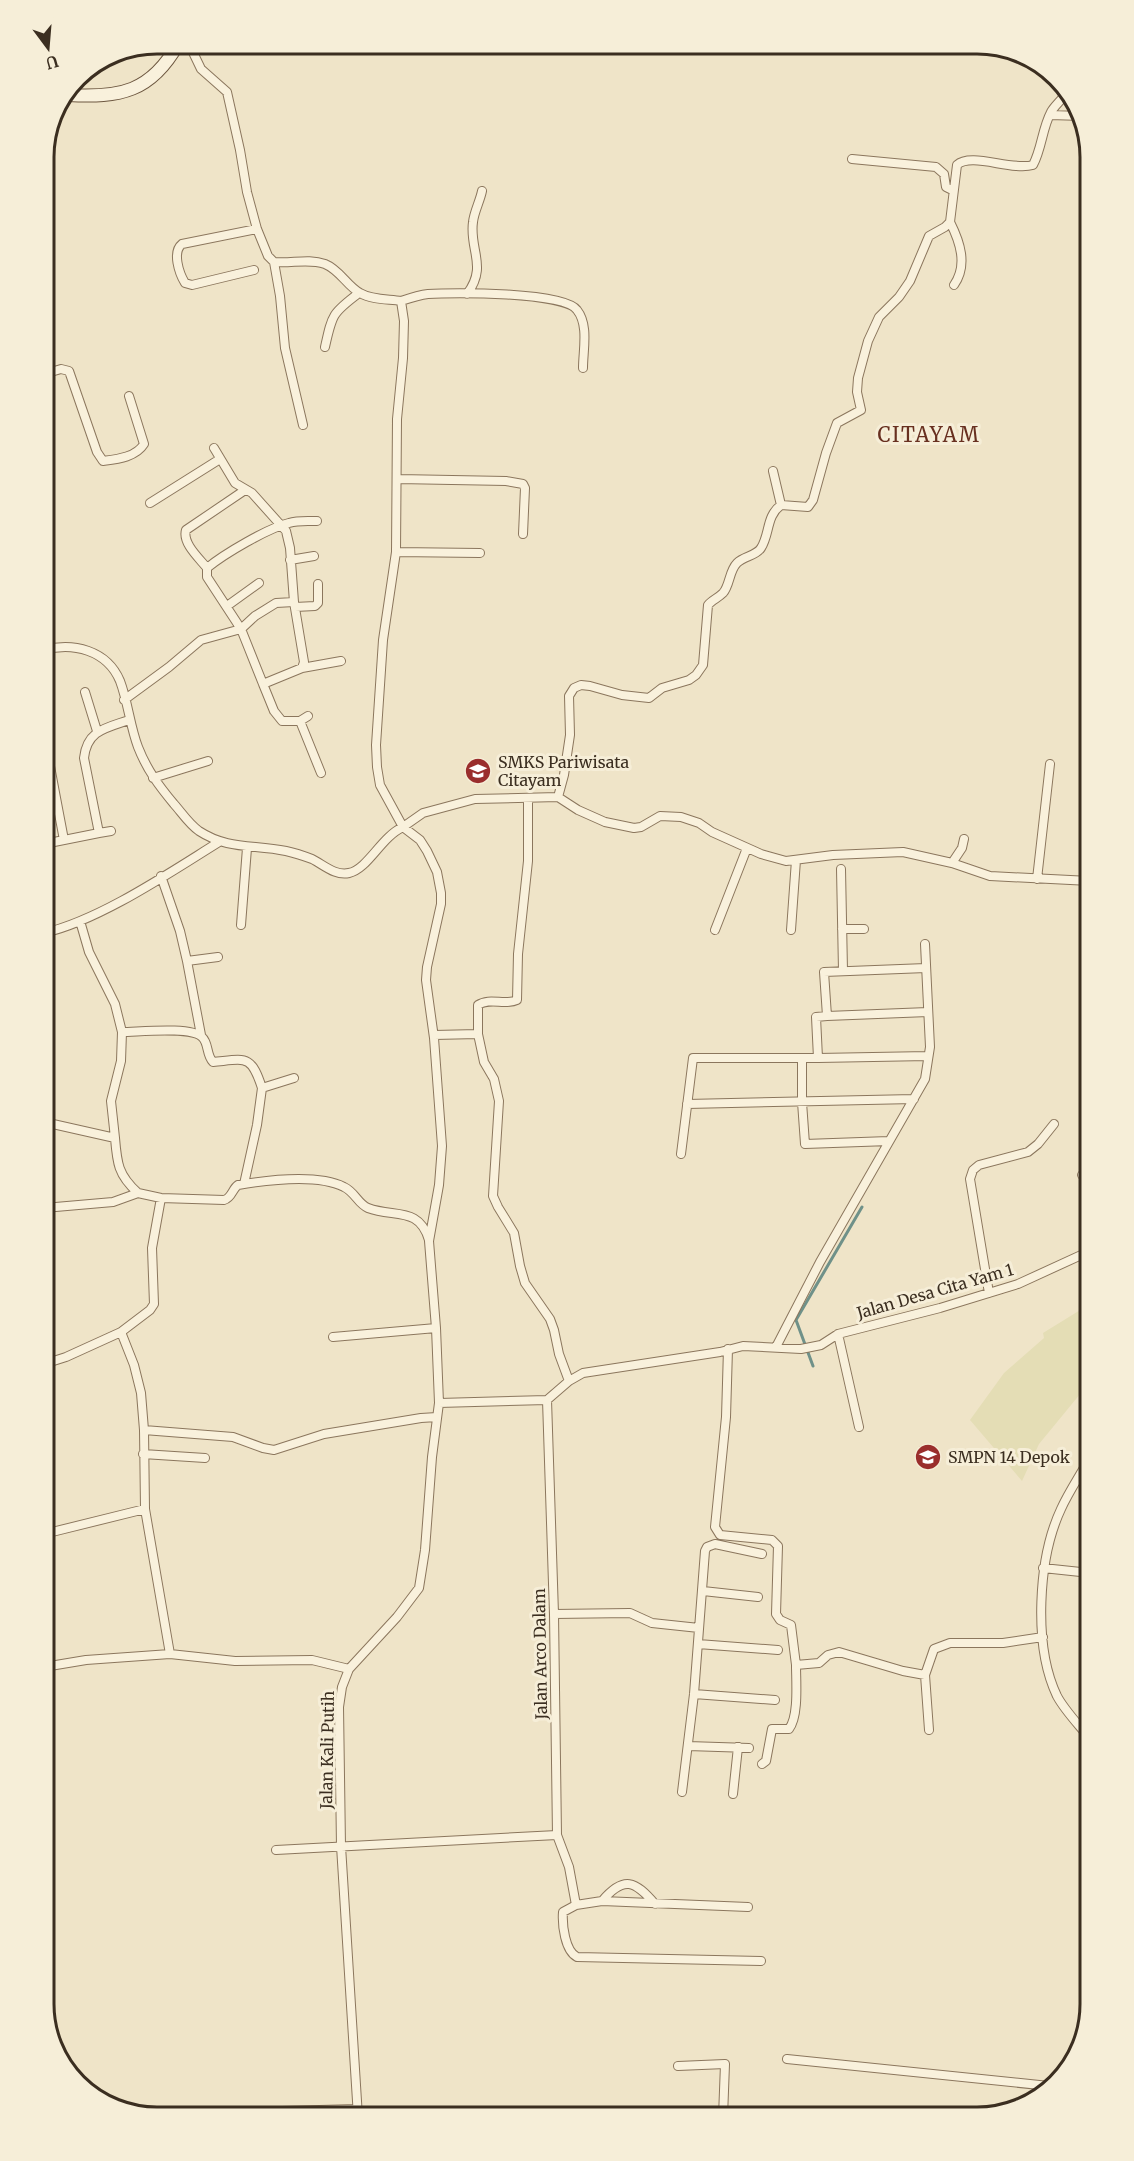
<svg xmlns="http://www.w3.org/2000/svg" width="1134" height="2161" font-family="Merriweather,serif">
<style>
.farmland{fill:#e4ddb5}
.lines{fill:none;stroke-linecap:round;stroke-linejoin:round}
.stream{stroke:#6f9189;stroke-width:3}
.street-casing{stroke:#8b765d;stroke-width:10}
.secondary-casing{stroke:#6d5740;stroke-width:14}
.street{stroke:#f9f1dc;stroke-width:8}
.secondary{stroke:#f9f1dc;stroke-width:12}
.labels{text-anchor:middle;stroke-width:6;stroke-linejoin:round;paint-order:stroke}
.poi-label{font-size:16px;fill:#3b2e20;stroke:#f6eed8;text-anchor:start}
.street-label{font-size:16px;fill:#3b2e20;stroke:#f6eed8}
.quarter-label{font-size:20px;letter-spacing:1.5px;fill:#683020;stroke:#f6eed8}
.rim{fill:none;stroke:#3b2e20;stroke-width:3}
</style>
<rect width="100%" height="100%" fill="#efe4c8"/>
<path class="farmland" d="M1090,1304V1382L1039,1444L1022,1481L970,1420L1004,1373L1044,1338L1043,1333Z"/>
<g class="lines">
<path class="stream" d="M813,1366L796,1320L862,1207"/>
<g class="street-casing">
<path id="street" d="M189,44L201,69L227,92L240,150L247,192L257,229L268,256L274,262C291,264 308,258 325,264C340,270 347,286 360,293C372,300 388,299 401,301L404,321L403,358L397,419L396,552L383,640L376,745L377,767L380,785L403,827L423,813L475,799L558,797L564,775L570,735L569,696L574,688L581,685L590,686L622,695L649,698L662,688L689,680L696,675L703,665L708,605C712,600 718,598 723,593C730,585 729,571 737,563C744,556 756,556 761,548C770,534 766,516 781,505L808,507L813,500L826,453L837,423L861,410L857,392L858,378L868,341L879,317L899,297L910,281L929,236L945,227L950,222L957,165C971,152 1011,171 1033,165C1042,148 1042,129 1051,112C1055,105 1062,100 1066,93
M1050,115L1082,116
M852,159L936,167L944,174L946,187L952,190
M950,222C960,242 968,265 954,285
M274,262L280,296L285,348L303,425
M254,270L192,285L185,283C179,273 172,252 182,244L257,229
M467,294C488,266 469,250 473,222C474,212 480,201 482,191
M401,301C410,298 419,295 428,294C453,292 564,292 577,310C589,325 583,350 583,368
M325,347C332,315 332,313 359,293
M44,374L61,369L69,371L97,452L103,461C118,459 136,457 144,444L129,396
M44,438L49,455
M214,448L235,483L252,493L286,531L290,548L294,602
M773,471L781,505
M398,479L506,481L523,484L525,488L523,534
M150,503L220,459
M396,552L480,553
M290,560L314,556
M207,568C199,558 182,543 186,530L245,490
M227,606L259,583
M295,607L315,606L318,603V584
M44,650C73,642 107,650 120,681C128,702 130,726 138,747C147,770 159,786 174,804C182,813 189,824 199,831C228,850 254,844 286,851C295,853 304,856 312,859C324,865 335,876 349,873C368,869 381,837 403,827L420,840L427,851L437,872L441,893V904L427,967L426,980L434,1038L442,1146L439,1185L429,1241L436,1328L439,1403L432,1457L425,1550L419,1588L397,1617L349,1669L342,1687L339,1707L341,1846L358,2117
M302,668L341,661
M263,684L241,629L207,577V568C224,554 268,528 289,523C298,520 308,521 317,521
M85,692L97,731
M124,700L169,667L201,640L241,629L255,616L276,603L294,602L304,662L302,668L263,684L274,711L282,721H300L308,716
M300,721L321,773
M49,761L64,840
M153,778L208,761
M558,797L578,810L605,822L634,828L641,827L660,816L681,817L699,823L712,832L761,854L786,861L833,855L903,852L952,863L990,876L1090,881
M528,799V861L518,954L517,1000C505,1006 490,997 478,1005V1034L484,1062L494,1079L499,1101L493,1196L498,1207L514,1233L520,1266L525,1283L550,1319L554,1330L559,1354L569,1381
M111,831L99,833L84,758C87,730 106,728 129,720
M44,844L99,833
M952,863L962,848L964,839
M841,869L843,971
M161,876L180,931L187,961L218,957
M1037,879L1050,764
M80,921L89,952L115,1004L122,1032L121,1061L111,1101L115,1138
M241,925L247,848
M842,929H864
M715,930L747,848
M791,930L796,860
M44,933C100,920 169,873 219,842
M187,961L201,1035
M926,968L824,972L827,1016L928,1012
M827,1016L816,1017L818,1058L928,1056
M122,1032C138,1032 191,1026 202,1037C209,1043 206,1055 213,1062C246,1059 251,1054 262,1088
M434,1035L478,1034
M802,1058V1102L805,1144L889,1141
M687,1104L914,1099
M44,1122L115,1138C117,1163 118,1175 138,1193
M681,1154L693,1058H818
M1082,1175L1090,1174
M244,1184L257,1125L262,1088L294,1078
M161,1198L152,1248L154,1304L150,1310L121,1332L134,1365L141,1393L144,1430L145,1509L170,1654
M44,1208L113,1202L138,1193L161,1198L224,1200C232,1198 232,1189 238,1185C268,1180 318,1174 344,1187C355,1192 358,1204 368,1208C394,1218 419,1206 429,1240
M989,1293L970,1179L973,1170L979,1165L1028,1152L1038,1144L1054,1124
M838,1334L859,1427
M333,1337L436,1328
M776,1347L820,1262L925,1079L930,1047L925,944
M728,1349L726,1417L715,1527L720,1535L772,1540L778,1546L776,1614L780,1620L791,1625L796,1665
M44,1364L66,1357L121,1332
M547,1400L554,1614L557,1835L569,1867L576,1905
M439,1403L547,1400L569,1381L583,1373L720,1352L743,1346L801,1349L821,1345L838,1334L940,1308L1018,1284L1090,1251
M144,1430L233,1437L263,1448L274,1450L324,1434L421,1418L437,1417
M143,1454L205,1458
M44,1534L145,1509
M1043,1568L1090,1573
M703,1591L758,1597
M554,1614L630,1613L652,1623L699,1628
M698,1644L778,1650
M44,1667L86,1660L170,1654L235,1661L312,1660L349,1669
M925,1675L929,1730
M694,1694L775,1700
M1090,1739C1080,1726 1065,1711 1057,1696C1033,1646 1038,1558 1061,1509C1069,1491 1081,1474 1090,1457
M688,1746L749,1748
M762,1764L766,1761L772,1729H789C799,1716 796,1682 796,1665L819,1663L828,1655L839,1652L903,1671L925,1675L934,1649L950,1643H1003L1043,1637
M682,1792L694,1694L705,1551L707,1547L715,1544L762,1554
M733,1794L738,1747
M276,1850L557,1835
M602,1901C624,1875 635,1881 655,1904
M748,1907L602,1901L576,1905L563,1912C562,1925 565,1951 577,1957L761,1961
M787,2059L1049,2086
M678,2066L725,2064L723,2117
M236,2117L240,2113L247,2112L357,2109"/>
</g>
<g class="secondary-casing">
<path id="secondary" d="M68,95C120,98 151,92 178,44"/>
</g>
<use href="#street" class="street"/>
<use href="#secondary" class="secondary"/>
</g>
<defs>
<g id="school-disc" transform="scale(1.35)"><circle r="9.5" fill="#9a2e2d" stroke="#f6eed8"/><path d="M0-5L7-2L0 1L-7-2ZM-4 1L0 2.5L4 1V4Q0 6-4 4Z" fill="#fff"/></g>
</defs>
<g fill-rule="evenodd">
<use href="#school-disc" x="478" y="771"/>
<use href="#school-disc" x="928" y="1457"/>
</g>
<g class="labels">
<g class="poi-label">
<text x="498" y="768">SMKS Pariwisata<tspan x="498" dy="18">Citayam</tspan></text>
<text x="948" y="1463">SMPN 14 Depok</text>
</g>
<g class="street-label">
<text transform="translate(935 1291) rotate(-16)" y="6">Jalan Desa Cita Yam 1</text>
<text transform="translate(540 1654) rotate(-91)" y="6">Jalan Arco Dalam</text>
<text transform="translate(327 1750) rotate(-89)" y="6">Jalan Kali Putih</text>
</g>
<g class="quarter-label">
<text x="929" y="442">CITAYAM</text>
</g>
</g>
<path d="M0 0H1134V2161H0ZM157 54H977A103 103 0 0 1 1080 157V2004A103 103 0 0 1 977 2107H157A103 103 0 0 1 54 2004V157A103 103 0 0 1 157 54Z" fill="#f6eed8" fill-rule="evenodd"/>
<path class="rim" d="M157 54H977A103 103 0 0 1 1080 157V2004A103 103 0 0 1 977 2107H157A103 103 0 0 1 54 2004V157A103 103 0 0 1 157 54Z"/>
<g transform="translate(48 48) rotate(164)" stroke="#f6eed8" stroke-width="4.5" paint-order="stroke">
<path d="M0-4.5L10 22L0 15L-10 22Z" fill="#3b2e20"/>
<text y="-9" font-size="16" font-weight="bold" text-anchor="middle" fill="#3b2e20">U</text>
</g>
</svg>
